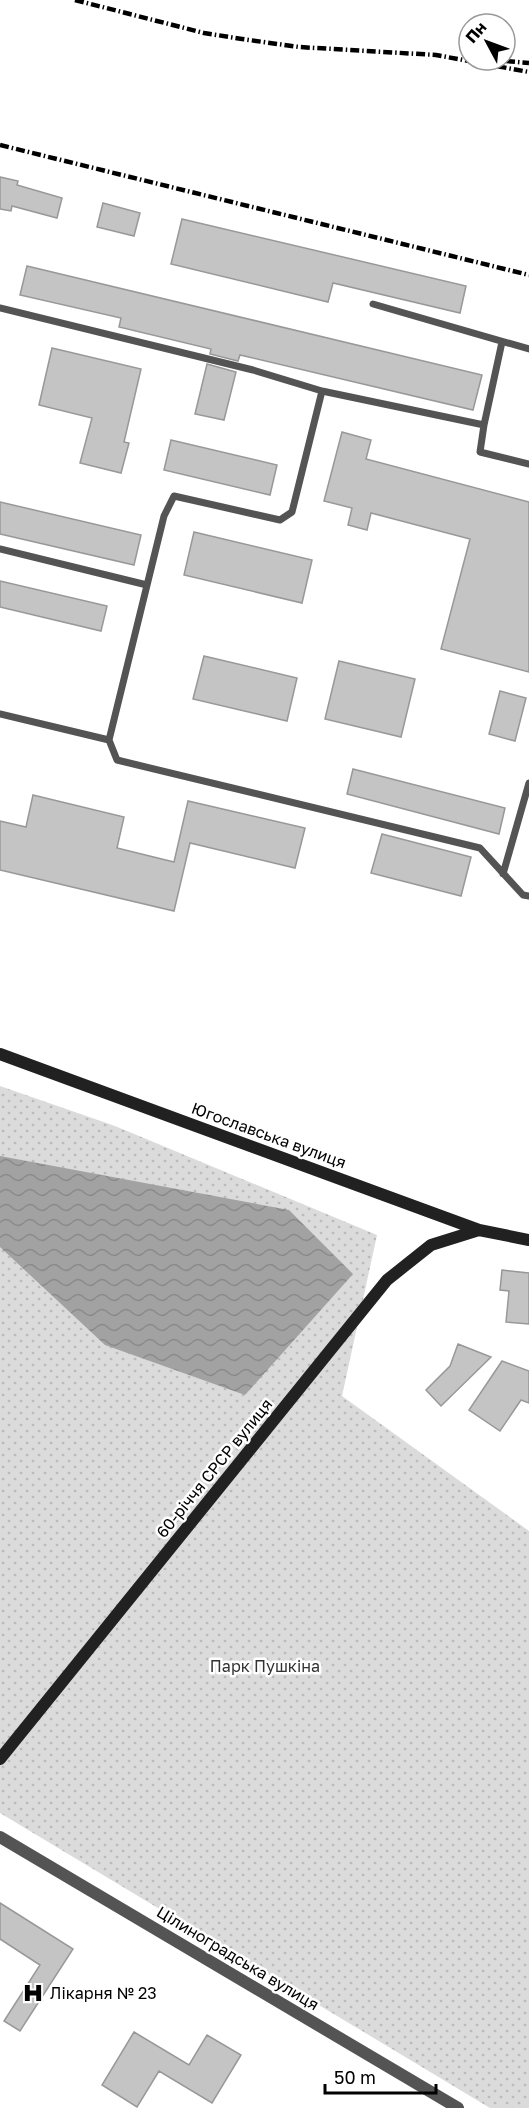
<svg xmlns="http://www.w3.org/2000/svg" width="529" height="2108" font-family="'Golos Text',sans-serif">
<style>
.park{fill:url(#park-dots)}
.water{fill:url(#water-waves)}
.building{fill:#c4c4c4;stroke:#989898;stroke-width:1.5}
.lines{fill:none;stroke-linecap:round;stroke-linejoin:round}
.lane{stroke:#545454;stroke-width:7}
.street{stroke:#545454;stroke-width:12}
.secondary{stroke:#212121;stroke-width:12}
.rail{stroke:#000;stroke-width:4.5;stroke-dasharray:9 3 1.5 3;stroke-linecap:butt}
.labels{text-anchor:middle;stroke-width:5;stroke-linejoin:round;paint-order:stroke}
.street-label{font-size:16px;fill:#000;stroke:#fff}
.park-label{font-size:16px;fill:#323232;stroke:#fff}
.poi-label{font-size:16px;fill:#000;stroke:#fff;text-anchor:start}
</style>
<defs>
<pattern id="park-dots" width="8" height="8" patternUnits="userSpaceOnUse" patternTransform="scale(1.5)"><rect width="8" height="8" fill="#dbdbdb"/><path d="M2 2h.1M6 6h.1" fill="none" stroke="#bababa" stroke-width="1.8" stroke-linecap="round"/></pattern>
<pattern id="water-waves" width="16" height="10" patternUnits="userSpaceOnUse" patternTransform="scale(1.5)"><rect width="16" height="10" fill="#a2a2a2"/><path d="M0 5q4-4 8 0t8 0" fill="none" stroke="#8a8a8a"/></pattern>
</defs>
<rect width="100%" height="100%" fill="#fff"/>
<path class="park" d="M0,1086L115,1126L377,1235L342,1396L529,1531V2108H490L0,1813Z"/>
<path class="water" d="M0,1156L289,1210L353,1274L245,1395L105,1345L0,1247Z"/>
<path class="building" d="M0,177L18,181L17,185L62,198L57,218L12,206L11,211L0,209Z
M103,203L140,213L134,236L97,227Z
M182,219L466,286L460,313L333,283L328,302L171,264Z
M27,266L482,375L473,410L240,355L238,361L210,354L211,349L119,327L121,318L20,295Z
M52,348L141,369L124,442L129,443L121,473L80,463L92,418L39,405Z
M207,364L236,372L224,420L195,414Z
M342,432L371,440L366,459L529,502V672L441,649L470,539L371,513L367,530L348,525L352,508L324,501Z
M171,440L277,465L270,495L164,470Z
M0,502L141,535L134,565L0,534Z
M194,532L312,560L302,603L184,575Z
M0,581L107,606L101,631L0,607Z
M204,656L297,678L287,721L193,699Z
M339,661L415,679L401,737L325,719Z
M500,691L526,698L515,741L489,734Z
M353,769L505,808L499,834L347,794Z
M33,795L124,817L117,848L174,862L188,801L305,828L295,868L190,843L174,911L0,870V821L26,827Z
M382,834L471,857L461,896L371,873Z
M502,1270L529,1273V1324L506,1322L509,1291L500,1290Z
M458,1344L491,1357L441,1406L426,1390L450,1366Z
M502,1361L529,1371V1403L521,1400L500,1431L469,1410Z
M0,1903L73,1949L20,2031L4,2021L40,1965L0,1939Z
M134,2032L189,2065L207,2035L241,2055L212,2103L159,2071L137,2107L102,2085Z"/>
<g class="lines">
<path class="lane" d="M373,304L529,349
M0,308L253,370L322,391L484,425
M502,342L484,425L480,452L529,464
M322,391L292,512L280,520L174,496L164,516L109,740L117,760L480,848L523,895L529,896
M0,549L147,585
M0,714L109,740
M503,874L529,783"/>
<path class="street" d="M0,1837L458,2108"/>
<path class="secondary" d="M0,1054L479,1230L529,1240
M0,1759L387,1280L431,1245L479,1230"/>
<path class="rail" d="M75,0L204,33L242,39L299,47L436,55L529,72
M506,61L529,63
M0,145L529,275"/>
</g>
<defs>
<g id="hospital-bare" transform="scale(1.62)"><path d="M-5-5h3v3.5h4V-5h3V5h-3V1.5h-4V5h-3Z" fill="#000" stroke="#fff" stroke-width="2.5" paint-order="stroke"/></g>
</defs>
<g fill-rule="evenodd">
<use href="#hospital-bare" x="33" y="1993"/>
</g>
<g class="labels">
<g class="street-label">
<text transform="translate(269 1135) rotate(20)" y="6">Югославська вулиця</text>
<text transform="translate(214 1468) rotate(-51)" y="6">60-річчя СРСР вулиця</text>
<text transform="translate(238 1958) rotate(31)" y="6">Цілиноградська вулиця</text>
</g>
<g class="park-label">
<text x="265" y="1672">Парк Пушкіна</text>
</g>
<g class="poi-label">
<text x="50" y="1999">Лікарня № 23</text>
</g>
</g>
<g transform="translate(487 42) rotate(311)"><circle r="28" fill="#ffffff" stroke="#999999" stroke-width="1.5"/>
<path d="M0-4.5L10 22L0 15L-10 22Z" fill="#000000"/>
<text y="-9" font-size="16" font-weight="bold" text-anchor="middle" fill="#000000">Пн</text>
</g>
<path d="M325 2084v9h111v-9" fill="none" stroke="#000000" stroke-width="3"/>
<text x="334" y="2084" font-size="18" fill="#000000" stroke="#ffffff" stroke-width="4.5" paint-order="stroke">50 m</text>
</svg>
